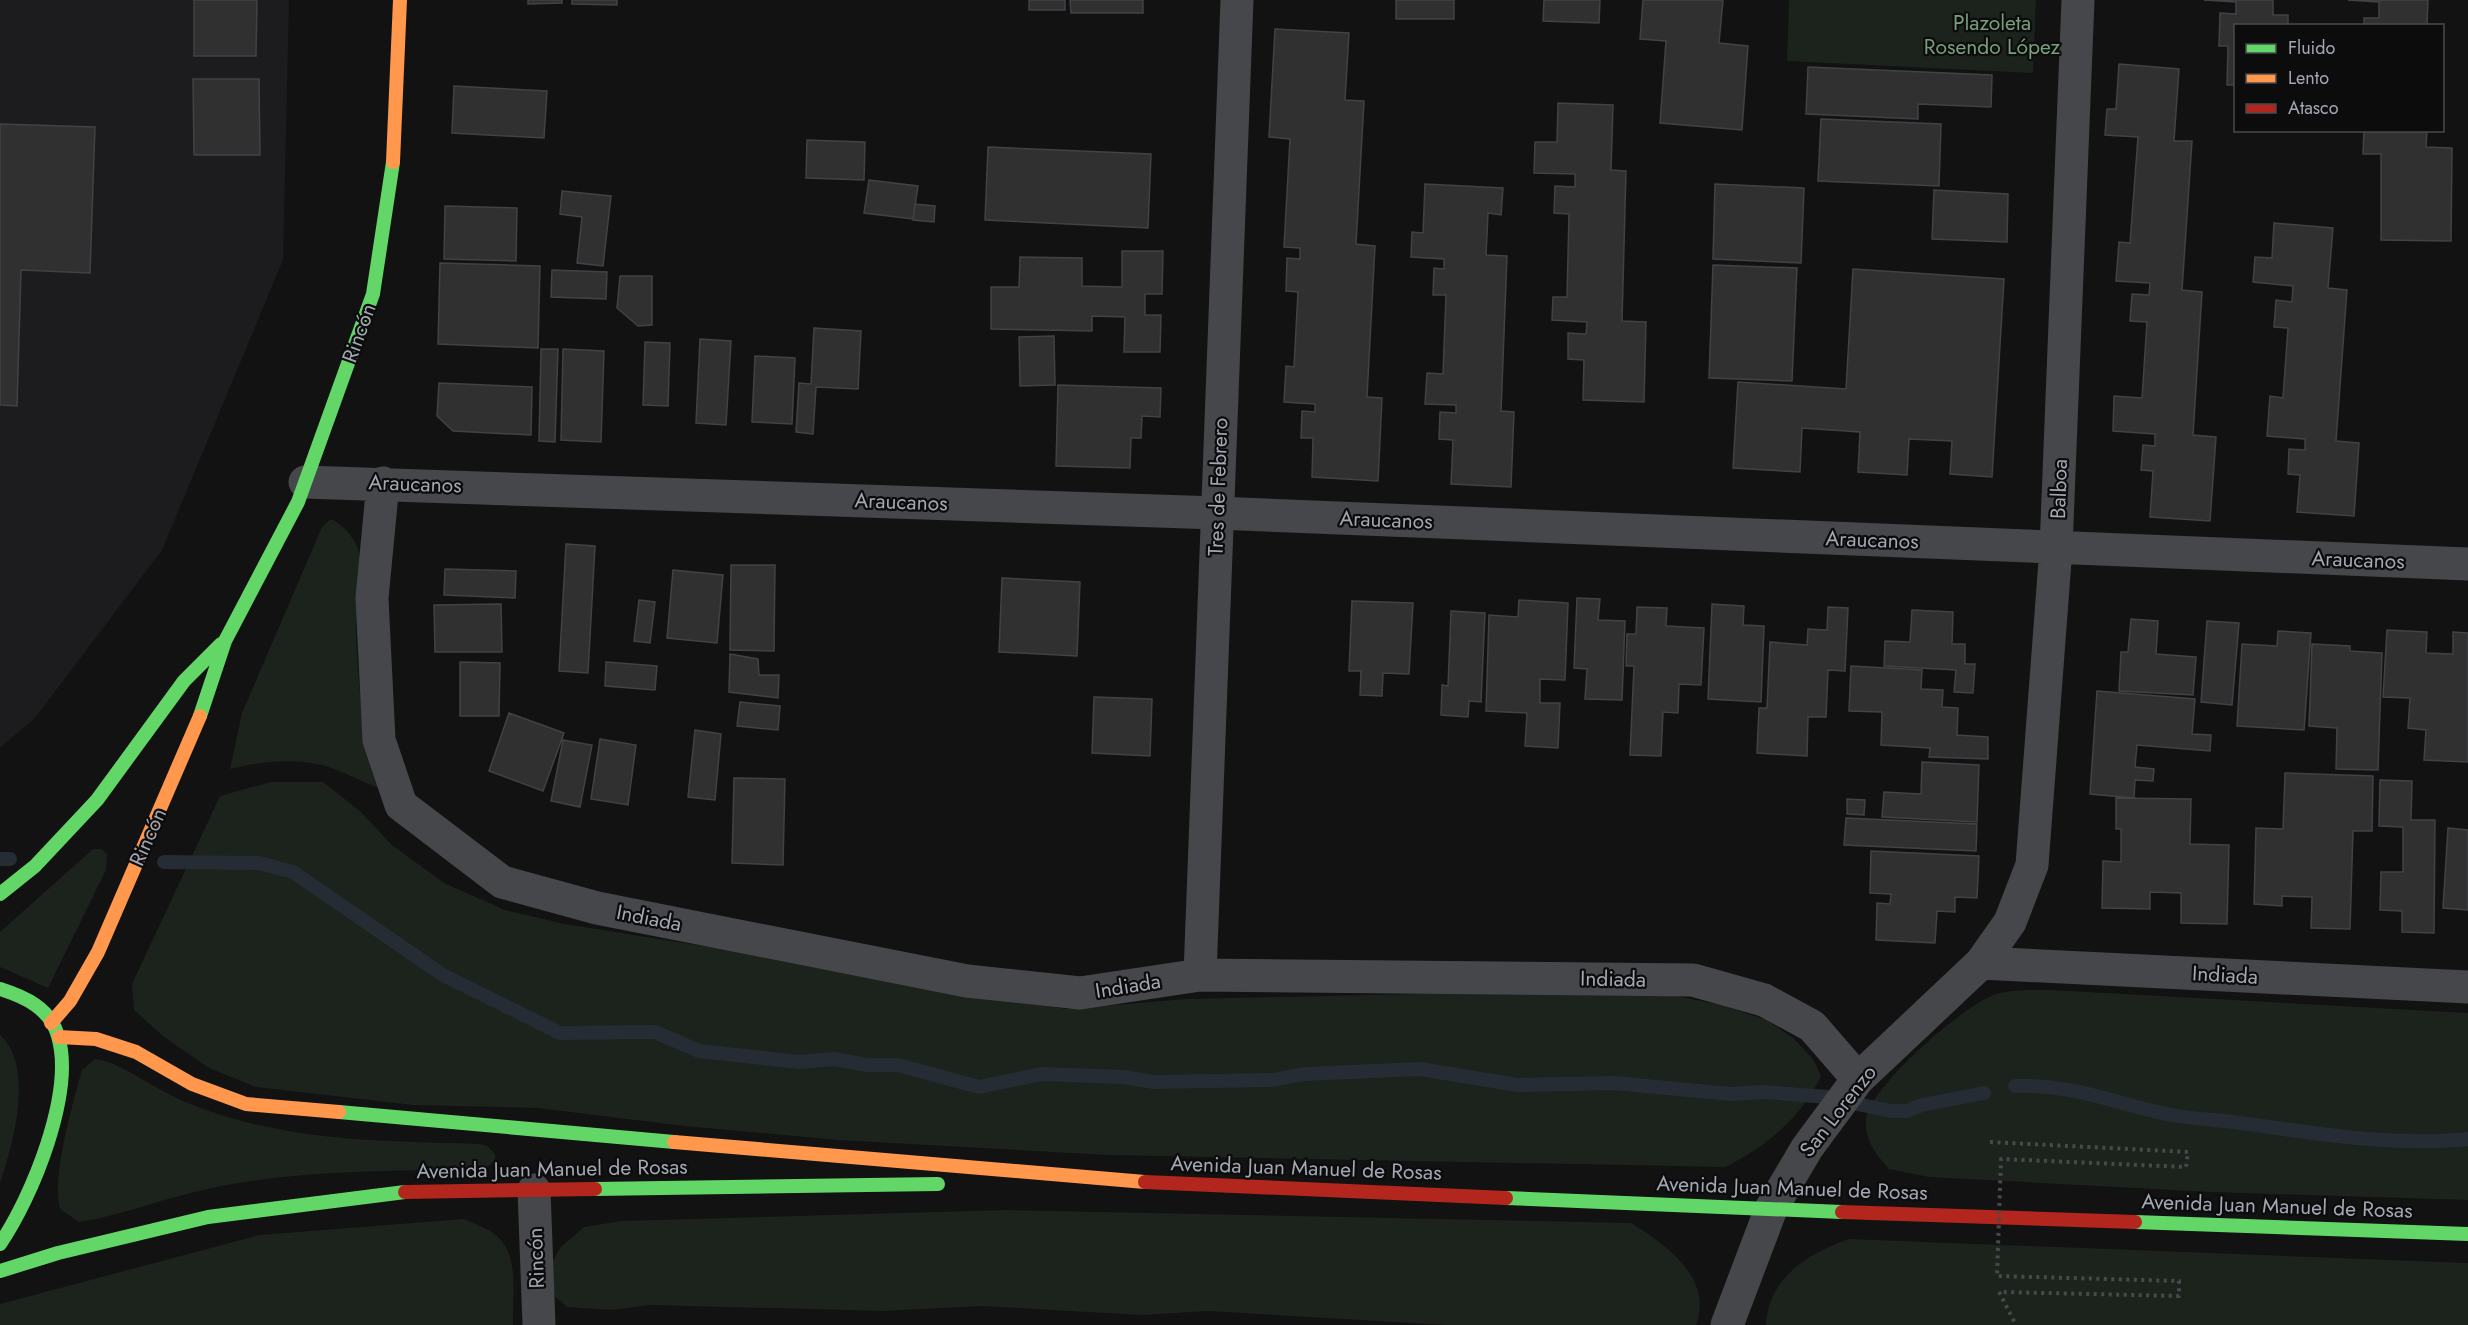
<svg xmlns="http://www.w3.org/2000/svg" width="2468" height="1325" font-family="Jost,sans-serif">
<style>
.built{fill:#1c1c1e}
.green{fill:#1c221c}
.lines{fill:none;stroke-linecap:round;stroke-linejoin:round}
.stream{stroke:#252c33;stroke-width:14}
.building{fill:#303031;stroke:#404246;stroke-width:1.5}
.path{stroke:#48494d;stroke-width:4;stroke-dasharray:3 4.5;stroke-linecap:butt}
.street{stroke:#46474b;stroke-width:33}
.fast{stroke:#63d668;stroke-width:14}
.slow{stroke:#ff974d;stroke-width:14}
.jam{stroke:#b3261e;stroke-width:14}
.path-bridge{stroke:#48494d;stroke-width:4;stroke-dasharray:3 4.5;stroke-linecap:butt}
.labels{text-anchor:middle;stroke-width:4.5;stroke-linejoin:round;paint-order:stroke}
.park-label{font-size:21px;fill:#789f7b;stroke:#0c0c0d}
.street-label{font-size:21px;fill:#a2a7b3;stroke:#0c0c0d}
</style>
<rect width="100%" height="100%" fill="#121212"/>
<path class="built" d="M0,0H289L283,260L162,550L35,718L0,748Z"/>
<path class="green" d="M1789,0H2036L2033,73L1787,61Z
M331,519C342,524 354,537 358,549C366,575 356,599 356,626C357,681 363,735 379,788C360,781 341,770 322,765C292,758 259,762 230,769L242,713L322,527Z
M271,782H323L361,812L392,845L444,883L505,910L565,924L804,962L937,990L1067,1009L1186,999L1642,989L1721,1005L1766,1020L1792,1037L1813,1059L1821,1076C1801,1118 1766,1147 1725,1167L1107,1155L838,1140L684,1126L538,1108L413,1105L256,1087L209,1068L164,1037L134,1010L132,984L220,796Z
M93,849H101L107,854L106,870L48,988L0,967V932Z
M2051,990L2468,1013V1200L2210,1192L1929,1177L1889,1169C1876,1154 1865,1142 1866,1121C1868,1087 1964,1005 1996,994C2013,989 2033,990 2051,990Z
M0,1035C35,1066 13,1145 0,1183Z
M95,1059C118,1062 140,1079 161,1090C177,1099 197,1107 215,1113C303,1142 389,1141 480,1144L487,1146L495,1154V1161L486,1168C396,1172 301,1169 212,1188C167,1197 124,1215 79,1222L60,1209C51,1178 73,1102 82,1070Z
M1004,1210L1631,1223C1665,1244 1714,1278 1696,1325H1447L1208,1311L1143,1315L982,1306L884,1311L650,1305L611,1310L567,1307L551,1293L548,1270L560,1248L584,1227L621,1221Z
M464,1219C473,1223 485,1227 493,1233C521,1252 512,1296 513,1325H0V1304L260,1235Z
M1849,1239L2468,1263V1325H1766C1768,1278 1808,1253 1849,1239Z"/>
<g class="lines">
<path class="stream" d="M0,859H10
M164,862L259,863L293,872L443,975L560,1033L655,1032L699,1051L799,1062L834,1059L867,1065H898L979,1087L1041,1074L1123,1077L1154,1082L1273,1080L1304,1074L1420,1069L1518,1085L1614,1083L1731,1094L1763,1092L1828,1097
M2015,1086C2075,1084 2115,1104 2172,1115C2194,1119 2217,1120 2240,1123C2315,1133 2392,1147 2468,1139
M1843,1101L1891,1111H1907L1922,1105L1984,1093"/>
</g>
<path class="building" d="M194,0H257L256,56H194Z
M528,0H562V3L528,4Z
M572,0H617V5L572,4Z
M1029,0H1065V10H1029Z
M1070,0H1143V13H1071Z
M1396,0H1454V19H1396Z
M1544,0H1600L1599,23L1543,21Z
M1643,0H1723L1719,43L1748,46L1742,130L1660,123L1666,41L1640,39Z
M2204,0H2273V15H2288V26H2236V85H2227L2228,46H2219L2220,13L2236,14V2Z
M2348,0H2428L2427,26H2364V18H2379V2Z
M1275,29L1349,33L1345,100L1364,101L1356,244L1375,246L1367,397L1382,398L1378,481L1312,477L1313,438H1301L1302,411L1315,412V404L1284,402L1286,366L1294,367L1298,292L1286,291L1287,258L1300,259V248L1284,247L1290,139L1269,137Z
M2119,64L2179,69L2174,141H2192L2182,290L2202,292L2193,435L2216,437L2210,521L2150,517L2153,471L2141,470L2143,445L2155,446V434L2113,431L2114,396L2142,398L2147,322L2130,321L2132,294L2149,295L2150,283L2116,281L2119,242L2130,243L2138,137L2105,135L2107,109H2116Z
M1808,67L1992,75L1991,107L1918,104V119L1806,114Z
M193,79H259L260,155H194Z
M454,86L547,91L544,138L452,133Z
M1558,103L1613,105L1611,170L1626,171L1622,321L1646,322L1644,402L1583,400L1584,360L1568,359V333L1586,334L1587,322L1552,320L1553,297H1567L1569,214L1554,213L1555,186L1575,187V174L1534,173L1535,142H1557Z
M1821,119L1941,124L1939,186L1818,181Z
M0,124L95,127L90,273L21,270L17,406L0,405Z
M2364,130H2427L2426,147L2452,148L2451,241L2381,240V154H2363Z
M807,140L865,142L864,180L806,178Z
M988,147L1151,154L1148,228L985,220Z
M869,180L918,186L913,219L864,213Z
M1425,184L1503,188L1501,215L1488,213L1486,255L1507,256L1501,411L1514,412L1511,487L1451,484L1453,440L1439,439L1440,412L1456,413V405L1425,404L1427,373L1443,374L1446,295H1433L1434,268L1444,269V259L1411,257L1412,232L1423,233Z
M1715,184L1804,188L1801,263L1713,259Z
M1934,190L2008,194L2007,242L1932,239Z
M562,191L611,196L603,266L577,263L582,217L560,214Z
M915,204L935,206L934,222L913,220Z
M445,206L517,208L516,261L444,259Z
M2274,223L2333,228L2328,288L2347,290L2336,441L2359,443L2354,516L2297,512L2300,475L2288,474L2289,449L2305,450V439L2267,436L2270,396L2283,398L2288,328L2274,327L2276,300L2292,302L2293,286L2253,282L2255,257L2272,258Z
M1122,251H1163L1162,294H1145V315H1161L1160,352H1124L1125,317L1092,316V331L991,329V287H1019L1020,257L1082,258V286L1122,287Z
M440,263L540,266L538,348L438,344Z
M1713,265L1797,268L1792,381L1709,378Z
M1853,269L2004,279L1992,477L1950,474L1952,441L1909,439L1907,475L1858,472L1860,432L1802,428L1800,472L1733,468L1738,382L1846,389Z
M552,270L607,272L606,299L551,297Z
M620,276H652V325L638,326L617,308Z
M814,328L861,331L858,389L816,387L813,434L796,432L799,383L811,384Z
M1054,336L1055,385L1020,386L1019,337Z
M700,339L731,341L726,425L696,423Z
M645,342L670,343L668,406L643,405Z
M541,349H558L555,442L539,441Z
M563,349L604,351L601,442L561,440Z
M755,356L795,358L792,424L752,422Z
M439,383L532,387L531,435L453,431L437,416Z
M1058,385L1161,388L1160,417L1142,416L1141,438H1131L1130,468L1056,466Z
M566,544L595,546L588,673L559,671Z
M731,565H775L774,651L730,650Z
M445,569L516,571L515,598L444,595Z
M673,570L723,575L717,643L667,638Z
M1002,578L1080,582L1077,656L999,652Z
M1577,598L1600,599L1598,620L1625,621L1622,700L1585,699L1587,669L1574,668Z
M639,600L655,602L650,643L634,641Z
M1519,600L1568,603L1565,680L1540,679V703H1560L1558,748L1525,746L1527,713L1486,711L1489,615L1518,617Z
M1352,601L1413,603L1409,674L1383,673L1382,696L1360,695L1361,671H1349Z
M501,604L502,652H435L434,605Z
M1712,604L1744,606L1743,625L1764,626L1761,702L1708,699Z
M1637,607L1667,608L1666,626L1704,628L1701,685L1679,684L1678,713L1663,712L1661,756L1630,755L1634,666H1626L1627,634H1636Z
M1828,607L1848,608L1845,671L1828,670L1826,717H1808L1807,756L1757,753L1759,708H1767L1770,642L1807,645L1808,629L1827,630Z
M1912,610L1953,612L1952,644H1965V664H1975L1973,693L1954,692L1956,670L1884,666L1885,641L1910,642Z
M1451,611L1485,613L1481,702L1469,701L1468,717L1441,715L1442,685L1448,686Z
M2131,619L2158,621L2156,654L2196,657L2193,695L2119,691L2121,652H2128Z
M2207,621L2239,623L2232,705L2201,702Z
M2387,630L2427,632L2426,653L2453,654V632L2468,633V762L2424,760L2426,730L2408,728L2410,698L2383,697Z
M2278,631L2311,633L2304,730L2237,726L2242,644L2277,646Z
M2312,644L2350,646V651L2382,653L2378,770L2336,769L2337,728L2309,726Z
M730,654L758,659L759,675H779L778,698L729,692Z
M460,662L500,663L499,716H460Z
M606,662L657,666L655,690L605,686Z
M1851,666L1922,670L1921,689L1943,690L1942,707L1958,708L1957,735L1988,737V759L1929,757L1930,748L1881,745L1882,712L1849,711Z
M2097,691L2195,699L2192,734L2211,735L2210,751L2137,745L2135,767L2154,769L2153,781L2135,780L2134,798L2090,794Z
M1094,697L1152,699L1150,756L1092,753Z
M740,702L780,706L778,730L737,726Z
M509,713L564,733L543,791L489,771Z
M695,730L721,734L715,800L688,797Z
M600,739L636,745L628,805L591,799Z
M563,740L592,745L580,807L551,801Z
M1922,762L1979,765L1977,822L1882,817L1884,792L1921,794Z
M2285,773L2373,776L2372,831H2353L2350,929L2311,928L2312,897L2282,896V906L2254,904L2256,828L2283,829Z
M734,778L785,779L783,865L732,863Z
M2380,780L2412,781L2411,820H2435L2434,933L2402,932V911L2380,910L2381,872H2403V827L2379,826Z
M2116,798L2191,799L2190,844L2229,845L2227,924L2181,923V893L2150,892V909L2102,908L2103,861L2121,862V829H2116Z
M1847,799L1865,800L1864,815L1847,814Z
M1846,818L1977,824L1976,851L1844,845Z
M2448,828L2468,830V910L2443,908Z
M1871,851L1979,856L1977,898L1955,897V912L1937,911L1935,943L1876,940L1877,903L1890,904L1891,894L1870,893Z"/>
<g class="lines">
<path class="path" d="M1999,1292L2016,1325"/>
<path class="street" d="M305,482L1217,513L2468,564
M383,483L372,598L379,740L401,805L502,882L597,908L967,981L1080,993L1200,975L1693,980L1764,1000L1812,1026L1858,1079
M1981,963L2468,987
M1200,975L1237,0
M534,1190L539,1325
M1727,1325L1771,1209L1807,1148L1858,1079L1981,963L2010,922L2032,865L2056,548L2078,0"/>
<path class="fast" d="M200,716L225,641L298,502L373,294L393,162
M0,894L35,866L97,800L184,681L221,644
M0,989C25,997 50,1008 58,1036C75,1093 32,1197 0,1244
M339,1112L674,1142
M595,1189L938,1184
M1506,1198L1842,1212
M2135,1222L2468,1234
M0,1271L58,1253L208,1217L405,1192"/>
<path class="slow" d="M393,162L400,0
M51,1023L70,1001L98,952L200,716
M59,1037L96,1039L136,1052L192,1084L246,1104L339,1112
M674,1142L1145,1182"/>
<path class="jam" d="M1145,1182L1506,1198
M405,1192L595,1189
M1842,1212L2135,1222"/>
<path class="path-bridge" d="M1990,1142L2188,1152L2186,1167L2001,1159L1997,1276L2179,1281V1296L1999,1292"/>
</g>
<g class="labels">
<g class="park-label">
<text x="1992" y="30">Plazoleta<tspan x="1992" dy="24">Rosendo López</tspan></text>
</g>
<g class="street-label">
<text transform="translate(359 333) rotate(-70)" y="7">Rincón</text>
<text transform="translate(415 484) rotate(2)" y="7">Araucanos</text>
<text transform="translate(1218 487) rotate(-88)" y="7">Tres de Febrero</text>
<text transform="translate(2059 489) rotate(-88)" y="7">Balboa</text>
<text transform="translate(901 502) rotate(2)" y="7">Araucanos</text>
<text transform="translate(1386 520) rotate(2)" y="7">Araucanos</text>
<text transform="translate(1872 540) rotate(2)" y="7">Araucanos</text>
<text transform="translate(2358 560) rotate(2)" y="7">Araucanos</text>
<text transform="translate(148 837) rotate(-66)" y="7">Rincón</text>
<text transform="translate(649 918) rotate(11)" y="7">Indiada</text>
<text transform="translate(2225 975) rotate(3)" y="7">Indiada</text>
<text transform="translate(1613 979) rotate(1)" y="7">Indiada</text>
<text transform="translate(1128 986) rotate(-9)" y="7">Indiada</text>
<text transform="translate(1838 1111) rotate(-52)" y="7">San Lorenzo</text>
<text transform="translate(1306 1168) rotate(2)" y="7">Avenida Juan Manuel de Rosas</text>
<text transform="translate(552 1169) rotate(-1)" y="7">Avenida Juan Manuel de Rosas</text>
<text transform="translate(1792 1188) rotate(2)" y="7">Avenida Juan Manuel de Rosas</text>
<text transform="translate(2277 1206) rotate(2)" y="7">Avenida Juan Manuel de Rosas</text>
<text transform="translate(536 1258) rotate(-92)" y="7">Rincón</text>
</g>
</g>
<rect x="2234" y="24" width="210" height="108" fill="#0c0c0d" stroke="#484a4f" stroke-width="1.5"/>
<rect x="2246" y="44" width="30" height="9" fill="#63d668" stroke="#484a4f" stroke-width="1.5"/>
<text x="2288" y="54" font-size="18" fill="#a2a7b3">Fluido</text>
<rect x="2246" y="74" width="30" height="9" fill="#ff974d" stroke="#484a4f" stroke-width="1.5"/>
<text x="2288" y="84" font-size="18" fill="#a2a7b3">Lento</text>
<rect x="2246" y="104" width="30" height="9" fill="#b3261e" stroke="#484a4f" stroke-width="1.5"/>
<text x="2288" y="114" font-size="18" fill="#a2a7b3">Atasco</text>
</svg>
